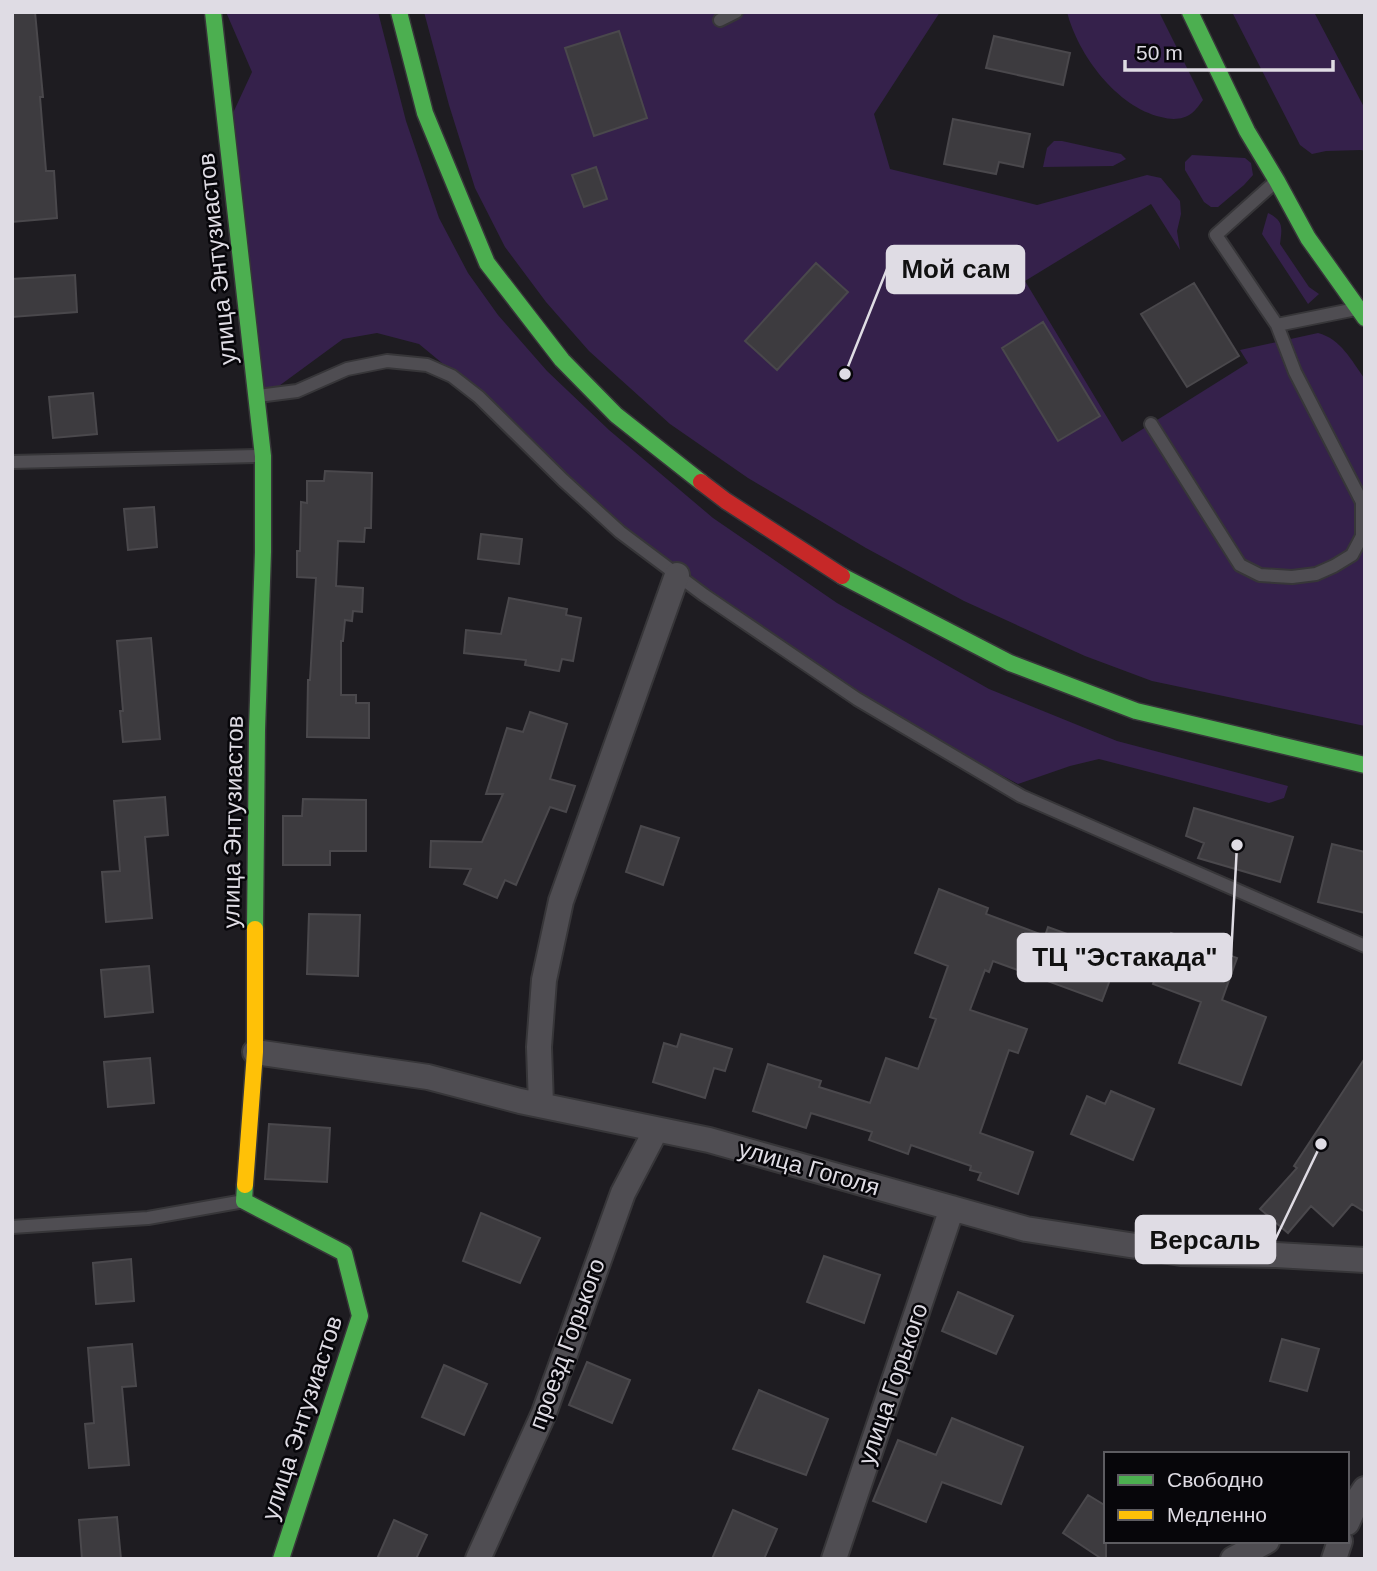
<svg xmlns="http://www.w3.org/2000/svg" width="1377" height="1571" font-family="Arial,sans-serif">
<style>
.green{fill:#35214b}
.building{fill:#3d3b3f;stroke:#4a484c;stroke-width:2}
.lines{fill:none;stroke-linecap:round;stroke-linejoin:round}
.lane-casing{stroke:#373639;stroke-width:16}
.street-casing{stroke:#373639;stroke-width:28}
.fast-casing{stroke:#373639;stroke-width:19}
.slow-casing{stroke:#373639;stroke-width:19}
.jam-casing{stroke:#373639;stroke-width:19}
.lane{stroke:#4f4d52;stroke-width:12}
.street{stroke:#4f4d52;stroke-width:24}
.fast{stroke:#4caf50;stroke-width:16}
.slow{stroke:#ffc107;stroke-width:16}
.jam{stroke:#c62828;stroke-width:16}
.labels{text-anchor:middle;stroke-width:5;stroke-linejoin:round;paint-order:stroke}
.street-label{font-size:24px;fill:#dfdce4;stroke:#07060a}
.leader{fill:none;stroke:#dfdce4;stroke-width:2.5}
.callout-dot{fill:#dfdce4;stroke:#07060a;stroke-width:2.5}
.callout{fill:#dfdce4;stroke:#dfdce4;stroke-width:2.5}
.callout-label{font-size:26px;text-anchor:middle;font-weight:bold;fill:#111}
</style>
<rect width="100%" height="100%" fill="#1e1c21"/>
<path class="green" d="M226,12H378L406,121L439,218L468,273L498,315L547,371L609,430L713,518L837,603L989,689L1117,741L1288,786L1284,798L1269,803L1099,759L1070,766L1018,784L901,722L622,533L465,382L419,344L377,333L343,339L249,408L233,113L252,72Z
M424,12H940L874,114L890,169L1037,205L1147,175L1161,178L1180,201L1181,214L1177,231L1180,250L1151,204L1025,281L1122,442L1248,363L1240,350L1318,333C1341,339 1351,360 1365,379V726L1152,681L1085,656L964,601L866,548L748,478L670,424L589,351L546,302L505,247L475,188L449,105Z
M1067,12H1159L1203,100C1200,104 1196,110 1192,113C1183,120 1172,120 1161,117C1117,107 1078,55 1067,12Z
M1232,12H1314L1365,109V151L1361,150L1326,151L1312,154L1300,145Z
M1054,141H1062L1121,154L1126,159L1113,166L1043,167L1047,148Z
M1192,155L1245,158L1251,163L1253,175L1244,185L1218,207H1211L1204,202L1185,170V162Z
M1268,213C1284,221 1282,228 1280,244L1309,287L1319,294L1308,304L1262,234Z"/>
<path class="building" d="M12,12H35L43,97H40L46,171H54L57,218L12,222Z
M619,31L647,118L594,136L565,48Z
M994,36L1070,53L1063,85L986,68Z
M953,119L1030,134L1023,167L999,162L996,174L944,164Z
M596,167L607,199L584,207L572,175Z
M816,263L848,292L777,370L745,341Z
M75,275L77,312L12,317V279Z
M1194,283L1239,356L1187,387L1141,314Z
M1043,322L1100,416L1058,441L1002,348Z
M93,393L97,434L53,438L49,397Z
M325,471L372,473L371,528H365L364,542L338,541L336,586L363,588L362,612L353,611L352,621L345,620L343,641H341V695H356V703H369V738L307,737L308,680H310L316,578L297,577V551H300L301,502L307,503V481H324Z
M154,507L157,547L128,550L124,509Z
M481,534L522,539L519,564L478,559Z
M509,598L567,609L566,615L581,618L573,661L562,659L559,671L525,665L526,660L464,653L466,630L501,634Z
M151,638L160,739L123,742L120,711H123L117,641Z
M530,712L567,724L550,779L575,786L566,812L550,807L516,885L505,880L497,898L464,884L471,869L430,867L431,841L482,842L503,794H486L507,728L523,732Z
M165,797L168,835L145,837L152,918L106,922L102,872L120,871L114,801Z
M303,799L366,800V851H330V865H283V816H302Z
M1194,808L1293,837L1280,882L1198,858L1204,843L1186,836Z
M641,826L679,838L663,885L626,872Z
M1332,844L1365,852V913L1318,902Z
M939,889L988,908L986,914L1045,936L1048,927L1120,953L1102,1001L993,961L989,972L985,970L970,1010L1027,1029L1018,1053L1009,1050L980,1133L1033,1152L1018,1194L978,1180L981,1173L970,1170L971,1166L911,1145L908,1154L869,1140L872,1132L811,1113L806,1128L753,1111L768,1064L821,1081L819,1087L870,1103L886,1058L918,1069L936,1019L930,1017L948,966L915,953Z
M309,914L360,915L358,976L307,974Z
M1171,933L1237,958L1222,1000L1266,1017L1241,1085L1179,1063L1201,1002L1153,984Z
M149,966L153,1012L105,1017L101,970Z
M681,1034L732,1049L725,1071L714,1068L705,1098L653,1082L664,1043L677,1047Z
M150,1058L154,1103L108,1107L104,1062Z
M1365,1058V1212L1352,1204L1333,1226L1311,1206L1288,1233L1260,1209L1297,1168L1294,1166Z
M1111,1091L1154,1109L1133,1160L1071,1134L1087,1096L1105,1104Z
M269,1124L330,1128L327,1182L265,1179Z
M481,1213L540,1238L520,1283L463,1261Z
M824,1256L880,1275L864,1323L807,1302Z
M131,1259L134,1301L96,1304L93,1263Z
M958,1292L1013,1316L996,1354L942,1331Z
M1282,1339L1319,1349L1307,1391L1270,1381Z
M132,1344L136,1386L122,1387L129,1465L89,1468L85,1424L94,1423L88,1348Z
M587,1362L630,1380L612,1423L569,1405Z
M444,1365L487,1384L464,1435L422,1417Z
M759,1390L828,1419L806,1475L733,1449Z
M952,1418L1023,1447L1001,1504L942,1482L926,1522L873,1501L898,1440L936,1455Z
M1088,1495L1106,1506V1559H1102L1063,1533Z
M733,1510L777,1529L764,1559H712Z
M117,1517L121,1559H82L79,1520Z
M394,1520L427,1535L416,1559H377Z"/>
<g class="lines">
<g class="lane-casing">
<path id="lane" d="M720,20L736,12
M1274,183L1216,235L1277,325L1356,309
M258,396L297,391L347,369L387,361L427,365L452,376L479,397L563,480L620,532L704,595L857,699L1021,796L1365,946
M1151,424L1240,565L1260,575L1292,577L1316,574L1334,566L1352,555L1362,536V502L1295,372L1277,325
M12,462L260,456
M12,1227L148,1218L244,1201"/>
</g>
<g class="street-casing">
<path id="street" d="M255,1052L428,1077L520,1101L709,1140L1026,1229L1181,1253L1276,1255L1365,1260
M541,1105L539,1047L544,980L561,901L677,575
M1347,1523L1357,1501L1365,1489
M478,1559L544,1413L623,1193L656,1130
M834,1559L952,1208
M1233,1559L1267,1541
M1334,1559L1340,1541"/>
</g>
<g class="fast-casing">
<path id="fast" d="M213,12L263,456V552L257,730L255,929
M399,12L425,113L487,263L562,360L616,415L701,482
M1190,12L1247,131L1277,181L1308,238L1365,318
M842,576L1010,663L1136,711L1365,765
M245,1185L244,1201L344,1253L360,1316L281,1559"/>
</g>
<g class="slow-casing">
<path id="slow" d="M245,1185L255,1052V929"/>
</g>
<g class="jam-casing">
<path id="jam" d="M701,482L726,501L842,576"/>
</g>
<use href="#lane" class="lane"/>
<use href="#street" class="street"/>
<use href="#fast" class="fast"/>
<use href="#slow" class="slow"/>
<use href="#jam" class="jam"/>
</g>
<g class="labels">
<g class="street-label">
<text transform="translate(217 259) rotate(-96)" y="8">улица Энтузиастов</text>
<text transform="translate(233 822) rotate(-89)" y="8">улица Энтузиастов</text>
<text transform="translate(809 1168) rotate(16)" y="8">улица Гоголя</text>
<text transform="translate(567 1344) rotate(-70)" y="8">проезд Горького</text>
<text transform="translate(893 1384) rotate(-71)" y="8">улица Горького</text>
<text transform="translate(302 1418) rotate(-72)" y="8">улица Энтузиастов</text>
</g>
</g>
<path class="leader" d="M845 374L887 269M1237 845L1231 957M1321 1144L1275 1240"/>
<g class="callout-dot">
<circle cx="845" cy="374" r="7"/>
<circle cx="1237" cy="845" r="7"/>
<circle cx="1321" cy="1144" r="7"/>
</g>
<g class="callout">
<rect x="887" y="246" width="137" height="47" rx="7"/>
<rect x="1018" y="934" width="213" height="47" rx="7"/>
<rect x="1136" y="1216" width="139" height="47" rx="7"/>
</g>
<g class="callout-label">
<text x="956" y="278">Мой сам</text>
<text x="1125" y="966">ТЦ "Эстакада"</text>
<text x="1205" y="1249">Версаль</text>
</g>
<rect width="1377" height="1571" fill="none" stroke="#dfdce4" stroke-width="28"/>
<rect x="1104" y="1452" width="245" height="91" fill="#07060a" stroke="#5d5c61" stroke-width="2"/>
<rect x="1118" y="1475" width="35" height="10" fill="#4caf50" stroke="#5d5c61" stroke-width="2"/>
<text x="1167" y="1487" font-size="21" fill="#dfdce4">Свободно</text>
<rect x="1118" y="1510" width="35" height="10" fill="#ffc107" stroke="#5d5c61" stroke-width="2"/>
<text x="1167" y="1522" font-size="21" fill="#dfdce4">Медленно</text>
<path d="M1125 60v10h208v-10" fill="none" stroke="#dfdce4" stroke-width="3.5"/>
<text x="1136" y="60" font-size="21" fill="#dfdce4" stroke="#07060a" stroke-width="5" paint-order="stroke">50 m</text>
</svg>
